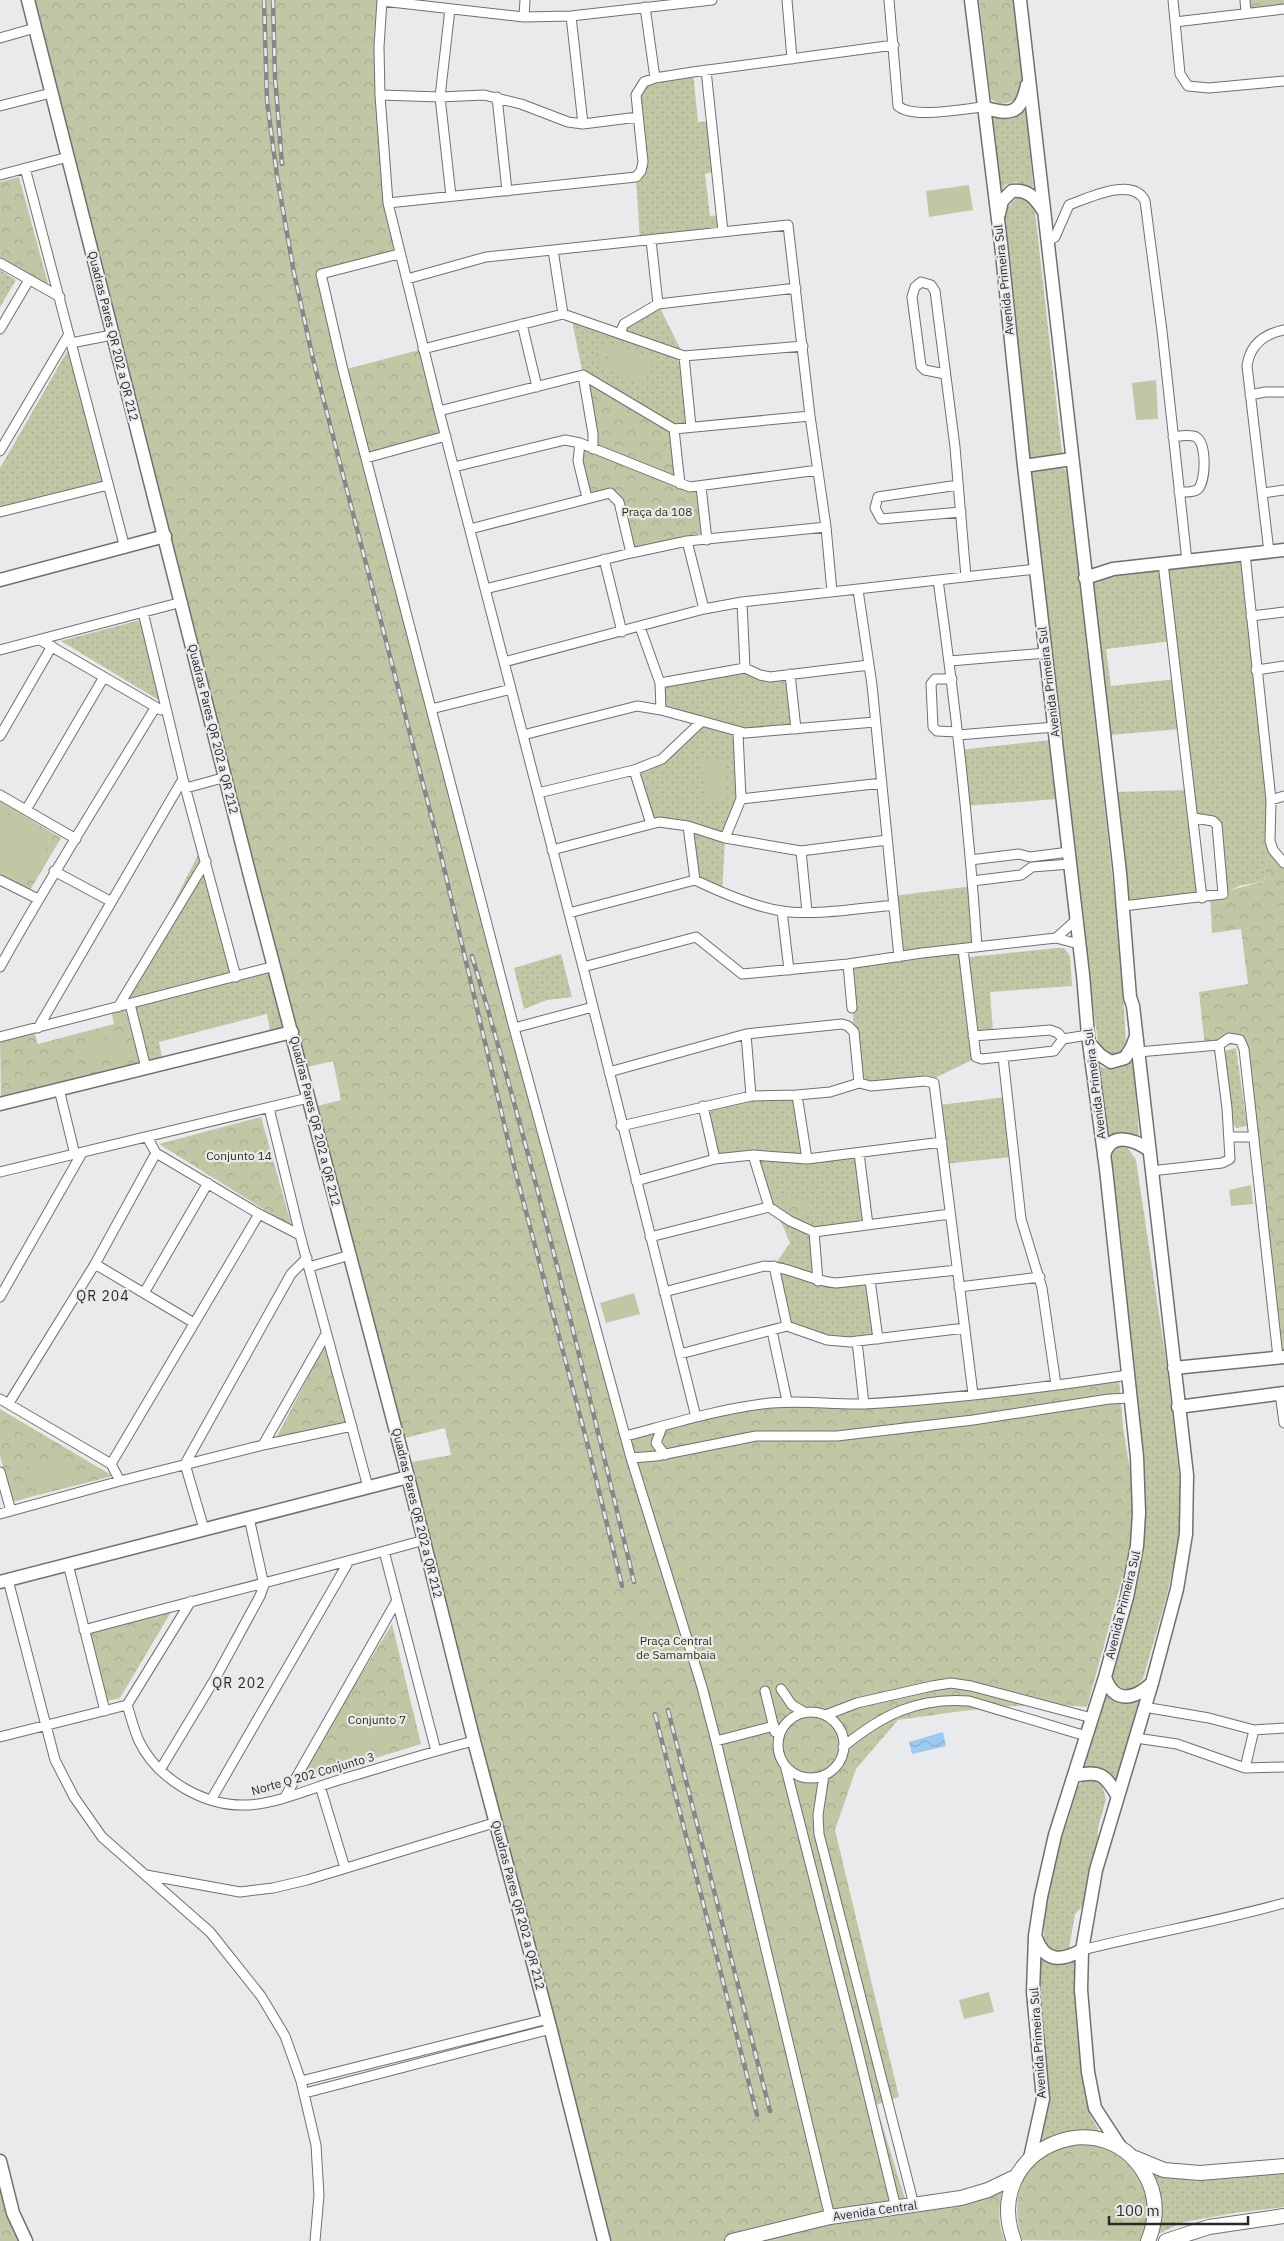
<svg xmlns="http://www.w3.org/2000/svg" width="1284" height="2241" font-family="'IBM Plex Sans',sans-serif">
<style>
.grass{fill:url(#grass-dots);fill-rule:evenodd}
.park{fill:url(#park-crowns)}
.pitch{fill:#c1c7a5}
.water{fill:url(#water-waves)}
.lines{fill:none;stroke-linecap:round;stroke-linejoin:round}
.street-casing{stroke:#707072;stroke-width:11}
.secondary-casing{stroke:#707072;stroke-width:15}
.primary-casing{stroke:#707072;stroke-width:16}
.street{stroke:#fff;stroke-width:9}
.secondary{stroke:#fff;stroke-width:12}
.primary{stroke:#fff;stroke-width:14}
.rail-casing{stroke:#868788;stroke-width:4.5}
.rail{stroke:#e9eaec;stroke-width:2.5;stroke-dasharray:8;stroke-linecap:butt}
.labels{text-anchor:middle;stroke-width:4.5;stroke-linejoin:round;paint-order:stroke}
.street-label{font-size:12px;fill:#29292a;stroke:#e9eaec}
.park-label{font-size:12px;fill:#2e3206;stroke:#e9eaec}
.neighbourhood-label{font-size:14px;letter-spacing:1px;fill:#29292a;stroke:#e9eaec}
</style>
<defs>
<pattern id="grass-dots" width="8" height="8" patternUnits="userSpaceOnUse" patternTransform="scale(1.25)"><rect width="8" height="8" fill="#c1c7a5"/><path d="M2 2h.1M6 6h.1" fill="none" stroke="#a6ab8e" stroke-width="1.8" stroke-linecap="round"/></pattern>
<pattern id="park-crowns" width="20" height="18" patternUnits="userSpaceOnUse" patternTransform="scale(1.25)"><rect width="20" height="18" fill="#c1c7a5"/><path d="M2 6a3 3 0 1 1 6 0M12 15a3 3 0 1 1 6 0" fill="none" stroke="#a6ab8e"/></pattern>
<pattern id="water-waves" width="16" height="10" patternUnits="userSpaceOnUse" patternTransform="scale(1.25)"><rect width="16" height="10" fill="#9bcbf2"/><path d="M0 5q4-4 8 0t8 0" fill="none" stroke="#86aed0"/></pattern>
</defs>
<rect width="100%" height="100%" fill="#e9eaec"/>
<path class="grass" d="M693,72L698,122L711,121L717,171L705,174L710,216L721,215L723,232L640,241L636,177L641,171L636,95L640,85Z
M1026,105L1033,187L1015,182L1005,185L999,195L988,114L1000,119H1012Z
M1016,198C1027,198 1031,201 1035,211L1062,453L1027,459L1002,219L1005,211Z
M0,270L16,280L0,307Z
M658,304L684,356L691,427L674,429L583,375L571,316L620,333L624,324Z
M69,348L105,481L0,508V468Z
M1059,467L1067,470L1121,955L1126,1044L1124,1051L1115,1057L1099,1048L1085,954L1030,476L1033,471Z
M1243,556L1251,616L1270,841L1264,881L1239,886L1225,893L1214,823L1195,825L1181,729L1109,735L1084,571ZM1172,641L1177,679L1111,686L1106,649Z
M140,620L160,701L61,641Z
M750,671L790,674L796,729L738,733L741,799L725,838L722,893L695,880L688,827L651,824L634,770L663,759L701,721L661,710L660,683Z
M1051,740L1058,799L965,806L959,750Z
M1186,790L1201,896L1128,903L1115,792Z
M199,853L230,973L132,999L269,966L285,1027L270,1030L267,1014L159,1042L162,1057L141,1062L124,1001Z
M973,886L977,947L963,949L976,1058L935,1078L859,1083L848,964L899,957L893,896Z
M1057,948H1064L1070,956L1072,986L990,992L993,1032L974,1034L968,959L970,957Z
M561,954L572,997L547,1000L524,1009L514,968Z
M1236,1048L1247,1126L1236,1128L1232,1122L1224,1051Z
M1133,1055L1139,1137L1106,1145L1095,1064C1114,1073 1119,1071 1133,1055Z
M797,1095L807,1158L859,1153L868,1225L814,1232L817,1281L870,1280L878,1339L850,1342L787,1326L774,1266L790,1243L782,1224L769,1207L753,1155L715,1159L703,1106L751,1096Z
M1006,1097L1012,1157L943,1164L939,1105Z
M1119,1146L1128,1148L1136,1160L1167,1367L1180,1482L1179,1541L1167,1595L1143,1679L1133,1690L1119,1692L1110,1686L1141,1538L1109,1154Z
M1104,1687L1124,1702L1142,1699L1117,1782C1102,1767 1100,1768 1080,1770Z
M1092,1779L1099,1782L1103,1788L1106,1799L1098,1828V1843L1083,1906L1075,1914L1069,1949L1057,1957L1044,1943V1897L1061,1832L1068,1820L1078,1786L1085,1780Z
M1038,1953L1075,1956L1086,2100L1091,2117L1102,2136H1055L1041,2142L1049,2101L1037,1993Z
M1284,2168V2207L1234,2213L1184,2222L1158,2234C1165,2210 1160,2193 1149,2171L1173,2178Z"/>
<path class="park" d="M31,0H381L385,176L399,254L321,274L343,370L423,349L446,436L367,458L626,1436L738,1407L973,1393L1060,1380L1119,1379L1123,1427L1132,1483L1133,1539L1087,1707C1027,1700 957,1712 898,1720L856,1769L835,1830L899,2097L876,2105L906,2202L776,2226L724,2241H604L477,1757L412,1462L451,1455L445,1428L405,1438L313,1107L341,1100L333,1061L303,1068Z
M979,0H1014L1023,76L1015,100C1005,104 1000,106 991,99Z
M1243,0H1284V11L1245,15Z
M19,177L49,287L0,257V182Z
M601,342L610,346L603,363L594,359Z
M583,375L674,429L680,484L701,487L707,540L631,553L617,499L609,493L587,498L580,443L593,448Z
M0,801L61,838L29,892L0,875Z
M1270,841L1284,863V1360H1277L1240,1044L1205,1048L1199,992L1248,984L1241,929L1212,933L1210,896L1264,881Z
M123,1002L140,1062L1,1100L0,1032L32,1025L38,1044L114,1024L110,1005Z
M261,1117L292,1227L159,1144Z
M789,1194L810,1204L803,1221L782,1211Z
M325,1345L348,1425L276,1438Z
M0,1409L113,1476L11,1502L0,1455Z
M174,1607L120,1698L103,1702L87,1630Z
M392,1624L421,1744L295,1783Z
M1081,2143C1088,2144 1097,2144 1104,2147C1130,2157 1152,2185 1150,2214C1149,2223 1144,2233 1142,2241L1022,2240C1007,2187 1026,2154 1081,2143Z
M0,2177L22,2241H0Z
M1002,2189C999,2208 997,2223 1005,2241H744Z"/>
<path class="pitch" d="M969,185L973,210L929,217L926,191Z
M615,344L654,359L644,384L605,369Z
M1156,380L1158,419L1136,420L1132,383Z
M725,759L727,801L705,802L702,761Z
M0,810L52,840L26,885L0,869Z
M119,1036L123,1056L88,1064L83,1044Z
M1251,1185L1253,1204L1231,1206L1229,1190Z
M634,1293L640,1314L606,1323L600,1303Z
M69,1458L73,1484L32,1489L28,1463Z
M387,1718L394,1741L357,1754L347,1731Z
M989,1992L994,2012L964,2019L959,2000Z"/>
<path class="water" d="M943,1732L946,1746L912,1754L909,1742Z"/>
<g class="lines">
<g class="street-casing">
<path id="street" d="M382,0L379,47L380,95L388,203L439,411L583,967L696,1417
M787,0L792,59
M889,0L898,106C913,119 963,109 983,107
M1173,0L1180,74L1188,86L1209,88L1284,81
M1245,0L1246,13
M382,1L524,17L571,16L712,0
M645,7L655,78
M450,9L440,97L451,196
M571,16L583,124
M524,17L525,0
M1175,22L1284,9
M0,38L35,28
M706,70L723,232
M380,95L440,97L484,95L521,104L568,122L583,124L638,117
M497,97L507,191
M0,106L51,93
M25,168L125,548
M0,175L68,157
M388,203L636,177L641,171L643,162L636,95L644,82L655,78L693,72L894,45
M651,240L658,304
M1048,241L1055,237L1069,205C1088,198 1133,176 1145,201L1162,331L1187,561
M553,250L563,314
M399,254L321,274L343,370L514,1028L631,1458L702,1687L716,1741L830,2217
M0,263L60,297
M407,279L486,257L788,225L810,416L826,527L832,592
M522,324L537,387
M0,329L29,280
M620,333L624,324L658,304L796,288
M71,343L112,335
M423,349L563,314L684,356L803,346
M684,356L691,427
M945,374L925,370L921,366L912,297L915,287L921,282L931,285L935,291L955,447L966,577
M583,375L593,434V449
M1250,395L1265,392H1284
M439,411L583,375L674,429L810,416
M674,429L680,484
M1173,437C1180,436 1190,434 1196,437C1207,443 1206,481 1198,489C1194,493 1184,492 1179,492
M580,443L578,461L587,498
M0,451L69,334
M366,458L446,436
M454,467L565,440L580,443L690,487L818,470
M958,485L878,497L875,508L881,519L961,512
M701,487L707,540
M1263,493L1284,490
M0,512L108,485
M470,529L610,493L619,502L631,553
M687,541L704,609
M1269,552L1247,366C1250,345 1264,334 1284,330
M1245,554L1271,800L1270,841L1273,850L1284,863
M604,559L622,632
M1163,563L1202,898
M938,580C955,702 969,824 977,947
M485,589L631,553L687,541L826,527
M858,590L872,685L899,957
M143,612L183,779L236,977
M1251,616L1284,612
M640,627L660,683L661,710
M40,640L161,710
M0,650L182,602
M950,661L1046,653
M504,662L704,609L742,602L1036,569
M745,668L760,675L770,677L869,665
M1256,670L1284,666
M790,674L796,729
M952,679H935L931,684L933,727L937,731L958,732
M660,683L745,668L742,602
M431,709L511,689
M738,733L741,799
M523,735L637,706L661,710L745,733L875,722
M958,735L1055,727
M0,736L52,646
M634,770L651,824
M186,788L226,777
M538,793L634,770L662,759L702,721
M0,795L76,839
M1271,800L1284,796
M26,810L104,677
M688,826L695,880
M725,838L741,799L882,783
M552,850L659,822L688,826L725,838L801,851L887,840
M801,851L807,912
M970,860L1019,854L1030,857L1069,852
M54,871L110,901
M0,880L38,899
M972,881L1021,875L1032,867L1070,864
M1123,906L1223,894L1217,825L1213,821L1194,818
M782,911L789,970
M569,913L695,880C720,892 755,907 782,911C813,916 862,908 894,905
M1056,938L1076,920
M963,949L976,1057L982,1059L1054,1051L1063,1039
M848,964L852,1008
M0,967C49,879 103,794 155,708
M583,967L696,937L742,974L848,964L922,953L1056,938L1079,944
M130,1004L146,1068
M118,1007L206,861
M38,1028L183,779
M514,1028L593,1007
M746,1034L751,1096
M973,1036L1050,1030L1058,1033L1063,1039
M0,1037L275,966
M1063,1039L1088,1035
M1138,1052L1219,1045
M1003,1057L1021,1219L1042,1288L1056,1385
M609,1072L746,1034L842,1024L848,1026L854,1032L859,1083
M59,1089L75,1155
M797,1095L807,1159
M703,1106L715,1159
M269,1108L300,1235L368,1487
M621,1126L751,1096L797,1095L830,1092L859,1083L871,1086L925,1081L934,1083L973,1394
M147,1137L156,1153L259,1214L300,1235
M1229,1137H1254
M859,1153L868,1225
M753,1155L769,1207
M1151,1171L1222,1163L1230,1159L1227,1108L1219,1045L1229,1038L1240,1040L1244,1049L1278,1357
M0,1172L308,1098
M636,1181L715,1159L753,1155L807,1159L942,1142
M814,1232L818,1281
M650,1237L769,1207L790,1221L814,1232L950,1214
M95,1264L194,1323
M774,1266L787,1326
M309,1267L350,1255
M870,1280L878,1339
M959,1287L1040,1277
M664,1292L764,1266C788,1266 811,1281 836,1283L957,1270
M144,1293L208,1183
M0,1297L82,1153
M772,1331L787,1401
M857,1341L864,1404
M680,1354L787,1326L827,1340L850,1342L965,1328
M1280,1393L1284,1423
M0,1399L111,1464
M9,1403L95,1264L156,1153
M662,1427L656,1443L665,1455
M626,1436C671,1424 716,1410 762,1404C796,1399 830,1405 864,1404C952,1399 1041,1388 1128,1375
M263,1445L352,1426
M631,1458L656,1456L756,1436H837L973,1420L1109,1399L1130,1398
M0,1472L11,1511
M120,1481L111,1464L259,1214
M0,1514L120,1481L263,1445L326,1334
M204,1529L185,1464L291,1274L307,1258
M384,1551L436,1751
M68,1564L105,1711
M8,1580L55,1760L74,1797L102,1837L210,1932L261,1996L285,2036L301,2081L316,2145L319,2195L315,2241
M84,1630C198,1599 312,1572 424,1540
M781,1689L792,1705L804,1712
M765,1691L775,1732
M127,1705L191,1601
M1144,1707L1209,1718L1254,1730L1284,1728
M778 1745a33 33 0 1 1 66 0a33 33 0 1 1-66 0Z
M826,1715L857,1703L932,1686L951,1683L971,1686L1092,1718
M0,1737L127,1705C131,1717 134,1730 139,1741C158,1780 205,1807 248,1805C275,1804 313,1788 339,1780C384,1767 429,1752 474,1741
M1136,1738L1177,1744L1245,1768L1284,1767
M716,1741L774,1726
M843,1747C882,1715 917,1697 969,1701L1086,1736
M785,1765L857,2047L896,2208
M1245,1768L1254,1730
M160,1770L216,1677L260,1596L264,1585L249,1518
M824,1775L818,1815L819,1834L914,2205
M320,1786L345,1868
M285,1797L396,1602
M211,1800L349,1561
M146,1875L240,1892L273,1888L307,1880L497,1822
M1082,1950C1149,1933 1217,1922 1284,1903
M301,2081L548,2019
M305,2093L551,2029"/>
</g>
<g class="secondary-casing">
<path id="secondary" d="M28,0L249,872L408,1477L474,1741L548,2019L604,2241
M971,0L1001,244L1024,466L1083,975L1088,1035L1106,1169L1137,1457L1139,1513L1137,1546L1127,1597L1105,1677L1055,1835L1041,1897L1035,1936L1033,1992L1043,2099L1030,2158
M1020,0L1120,873L1130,997L1133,1006L1187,1475L1186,1534L1177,1589L1152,1683L1096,1870L1082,1950L1081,1990L1088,2072L1095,2108L1121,2148
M983,107C1011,116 1021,114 1027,85
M999,214L1002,201L1012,191C1028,189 1035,198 1043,210
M1024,466L1072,459
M1085,578L1113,569L1284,550
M0,580L165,536
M1090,1044L1100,1055L1111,1062L1125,1058L1132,1047L1136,1036
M0,1104L292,1032
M1104,1156C1109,1131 1134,1139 1149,1150
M1174,1368L1284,1357
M1178,1407L1284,1393
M0,1582L408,1477
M1105,1677C1114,1704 1134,1700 1152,1683
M1074,1776C1100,1770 1105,1774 1118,1797
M1036,1938C1045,1963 1062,1961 1082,1950
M0,2161L13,2213L26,2241"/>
</g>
<g class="primary-casing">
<path id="primary" d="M1135,2158L1164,2170L1200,2173L1284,2166
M732,2241L830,2217L961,2198L988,2190L1015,2177
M1014,2241C979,2148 1109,2094 1149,2182C1157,2201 1156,2222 1148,2241
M1166,2241L1209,2227L1284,2216"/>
</g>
<use href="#street" class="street"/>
<use href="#secondary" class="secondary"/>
<use href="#primary" class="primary"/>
<g class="rail-casing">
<path id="rail" d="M264,0L267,101L277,176L294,273L313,359L436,834L515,1170L588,1446L622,1586
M273,0L275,77L282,164
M472,956C534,1162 584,1373 634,1582
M668,1710L770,2111
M655,1714L757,2115"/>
</g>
<use href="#rail" class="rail"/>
</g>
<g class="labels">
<g class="street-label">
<text transform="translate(1004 280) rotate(-96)" y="4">Avenida Primeira Sul</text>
<text transform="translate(113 336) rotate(76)" y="4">Quadras Pares QR 202 a QR 212</text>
<text transform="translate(1049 682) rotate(-97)" y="4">Avenida Primeira Sul</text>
<text transform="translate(213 729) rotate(76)" y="4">Quadras Pares QR 202 a QR 212</text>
<text transform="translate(1095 1084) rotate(-97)" y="4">Avenida Primeira Sul</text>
<text transform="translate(315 1121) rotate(76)" y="4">Quadras Pares QR 202 a QR 212</text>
<text transform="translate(417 1513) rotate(76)" y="4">Quadras Pares QR 202 a QR 212</text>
<text transform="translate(1123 1605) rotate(-76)" y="4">Avenida Primeira Sul</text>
<text transform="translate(313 1774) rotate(-16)" y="4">Norte Q 202 Conjunto 3</text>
<text transform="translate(518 1905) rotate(75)" y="4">Quadras Pares QR 202 a QR 212</text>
<text transform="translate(1038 2043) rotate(-94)" y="4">Avenida Primeira Sul</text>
<text transform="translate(875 2211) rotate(-8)" y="4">Avenida Central</text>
</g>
<g class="park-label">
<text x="657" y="516">Praça da 108</text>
<text x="239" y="1160">Conjunto 14</text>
<text x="676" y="1645">Praça Central<tspan x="676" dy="14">de Samambaia</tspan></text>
<text x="377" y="1724">Conjunto 7</text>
</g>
<g class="neighbourhood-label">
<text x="103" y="1301">QR 204</text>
<text x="239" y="1688">QR 202</text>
</g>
</g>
<path d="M1109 2216v8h139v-8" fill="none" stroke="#29292a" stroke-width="2.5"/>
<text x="1116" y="2216" font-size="15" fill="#29292a" stroke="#e9eaec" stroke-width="4" paint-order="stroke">100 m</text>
</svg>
